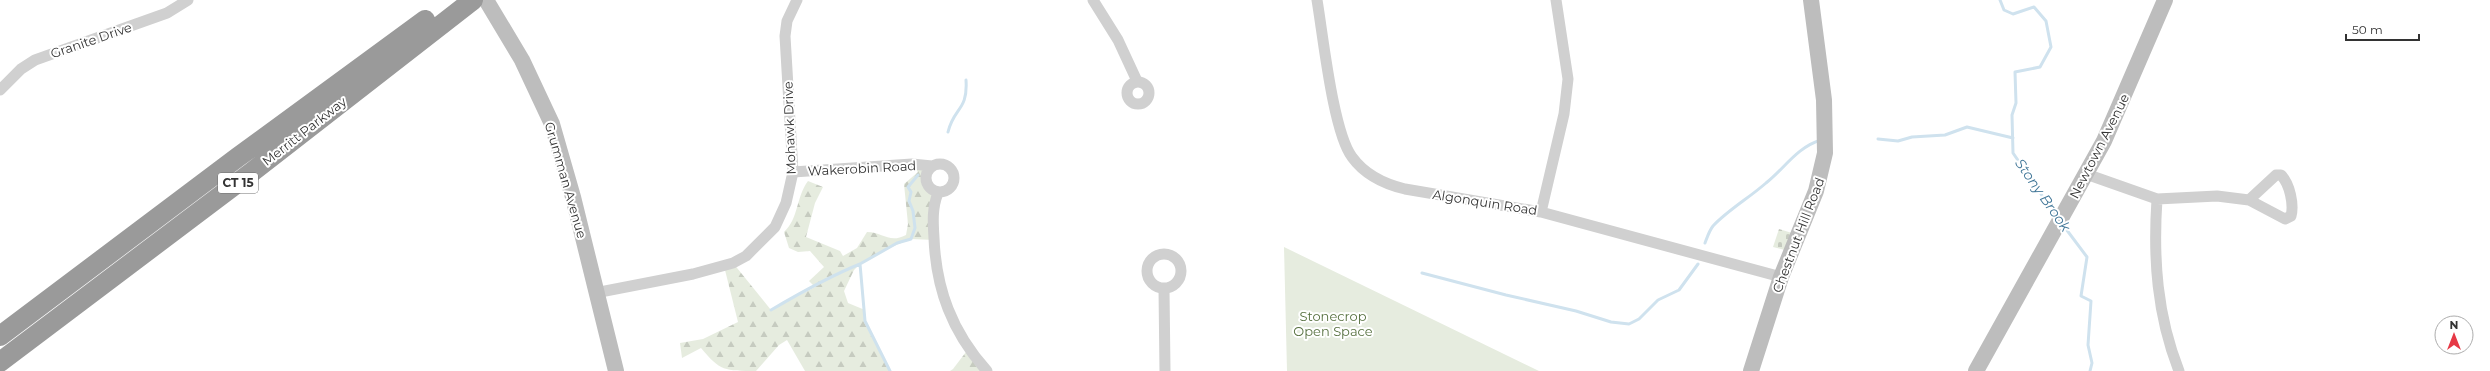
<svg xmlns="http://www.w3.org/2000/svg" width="2490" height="371" font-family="Montserrat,sans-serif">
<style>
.forest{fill:url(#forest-firs)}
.cemetery{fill:url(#cemetery-stones)}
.park{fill:#e6ecdf}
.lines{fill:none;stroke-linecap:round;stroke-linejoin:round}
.stream{stroke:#cfe2ee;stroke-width:3}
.street{stroke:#d0d0d0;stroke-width:11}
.secondary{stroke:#bdbdbd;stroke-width:16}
.highway{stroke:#9a9a9a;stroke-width:20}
.labels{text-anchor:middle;stroke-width:4;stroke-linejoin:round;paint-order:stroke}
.shield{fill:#fff;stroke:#707070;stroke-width:1}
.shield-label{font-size:12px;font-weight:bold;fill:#333}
.street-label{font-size:13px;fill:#333;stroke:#fff}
.park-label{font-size:13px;fill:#56703f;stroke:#fff}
.water-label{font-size:14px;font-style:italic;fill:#3f7597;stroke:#fff}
</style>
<defs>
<pattern id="forest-firs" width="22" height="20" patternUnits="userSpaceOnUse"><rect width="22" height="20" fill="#e6ecdf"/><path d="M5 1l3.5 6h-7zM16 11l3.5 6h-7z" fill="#c6cbc0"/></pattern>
<pattern id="cemetery-stones" width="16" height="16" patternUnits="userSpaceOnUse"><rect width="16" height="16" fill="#e6ecdf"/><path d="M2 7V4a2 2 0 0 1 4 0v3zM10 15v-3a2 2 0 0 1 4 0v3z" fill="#c6cbc0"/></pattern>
</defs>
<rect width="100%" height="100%" fill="#fff"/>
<path class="forest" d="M912,164L928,169L925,179L933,191L934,240L911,239L882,251L860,264L854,270L844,291L848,303L865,310V321L890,371H805L787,340L779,345L756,371C725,371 720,371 701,348L682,358L680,343L703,339L738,322L724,266L733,263L771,310L815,287L809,281L824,267L810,251L798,252L789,248L784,232C799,218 796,197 808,181L823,187L815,203L806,237L840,251L843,256L857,248L867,232C883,232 889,244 906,235L908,224L904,184L918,172Z
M969,348L984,371H950L953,369Z"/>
<path class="cemetery" d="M1779,229L1792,233L1785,250L1773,247Z"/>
<path class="park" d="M1284,247L1539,371H1287Z"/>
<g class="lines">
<path class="stream" d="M2000,0L2004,10L2013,14L2034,7L2046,21L2051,47L2040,67L2015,72L2016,103L2012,115L2013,153L2056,216
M948,132C954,107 968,111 966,80
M1878,139L1898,141L1912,137L1945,135L1967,127L2013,138
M2063,225L2087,257L2081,296L2091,301L2088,345L2092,363L2090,371
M1705,243C1707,238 1709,231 1713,226C1728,210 1749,198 1766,183C1784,169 1797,147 1821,140
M1422,273L1506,295L1576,311L1611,322L1629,324L1639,319L1658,300L1679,290L1698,264
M771,310C800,293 830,276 860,264
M890,371L865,321L860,264L897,243L911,239L915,228L913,211L909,201L911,192L908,187L918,175"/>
<path class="street" d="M1093,0L1118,40L1137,81
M1317,0C1323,35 1333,132 1352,157C1365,175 1384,184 1405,189L1541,212L1781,277
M1127 93a11 11 0 1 1 22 0a11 11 0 1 1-22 0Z
M0,90L21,69L35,60L167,13L188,0
M926 178a14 14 0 1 1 28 0a14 14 0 1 1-28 0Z
M793,172L912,164L932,166
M2086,174L2157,199L2217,196L2249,200L2276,175H2281C2290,184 2294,205 2291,216L2285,219L2249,200
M938,193C932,208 933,222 934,238C936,289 952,332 987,371
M2157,199C2153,259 2157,315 2179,371
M1541,212L1564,114L1568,79L1556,0
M1147 271a17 17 0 1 1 34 0a17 17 0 1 1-34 0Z
M1164,289L1165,371
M595,293L693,274L733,263L746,256L775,227L786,203L793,172L785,36L787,21L797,0"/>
<path class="secondary" d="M486,0L522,60L552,124L573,197L616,371
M1751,371L1781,277L1816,191L1825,153L1824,100L1811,0
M1976,371L2104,141L2165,0"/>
<path class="highway" d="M0,336L238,157L425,20
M0,362L252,172L473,0"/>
</g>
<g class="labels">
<rect class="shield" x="218" y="173" width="40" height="20" rx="3"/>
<g class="shield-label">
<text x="238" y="187">CT 15</text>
</g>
<g class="street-label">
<text transform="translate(91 40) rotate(-19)" y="5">Granite Drive</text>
<text transform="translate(789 128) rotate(-92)" y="5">Mohawk Drive</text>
<text transform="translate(304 131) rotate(-38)" y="5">Merritt Parkway</text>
<text transform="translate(2099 146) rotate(-63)" y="5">Newtown Avenue</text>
<text transform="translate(862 168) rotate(-3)" y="5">Wakerobin Road</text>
<text transform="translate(566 180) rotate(74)" y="5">Grumman Avenue</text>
<text transform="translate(1485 202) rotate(9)" y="5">Algonquin Road</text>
<text transform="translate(1798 235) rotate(-69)" y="5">Chestnut Hill Road</text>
</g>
<g class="park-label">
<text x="1333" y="321">Stonecrop<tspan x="1333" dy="15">Open Space</tspan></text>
</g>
<g class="water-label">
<text transform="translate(2043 195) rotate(55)" y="5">Stony Brook</text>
</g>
</g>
<g transform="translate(2454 335)"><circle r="19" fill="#ffffff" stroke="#adadad"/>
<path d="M0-3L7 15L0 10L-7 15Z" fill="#e63946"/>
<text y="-6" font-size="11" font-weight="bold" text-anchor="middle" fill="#333333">N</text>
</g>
<path d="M2346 34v6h73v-6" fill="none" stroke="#333333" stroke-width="2"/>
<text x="2352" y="34" font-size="12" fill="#333333" stroke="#ffffff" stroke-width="3" paint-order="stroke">50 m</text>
</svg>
